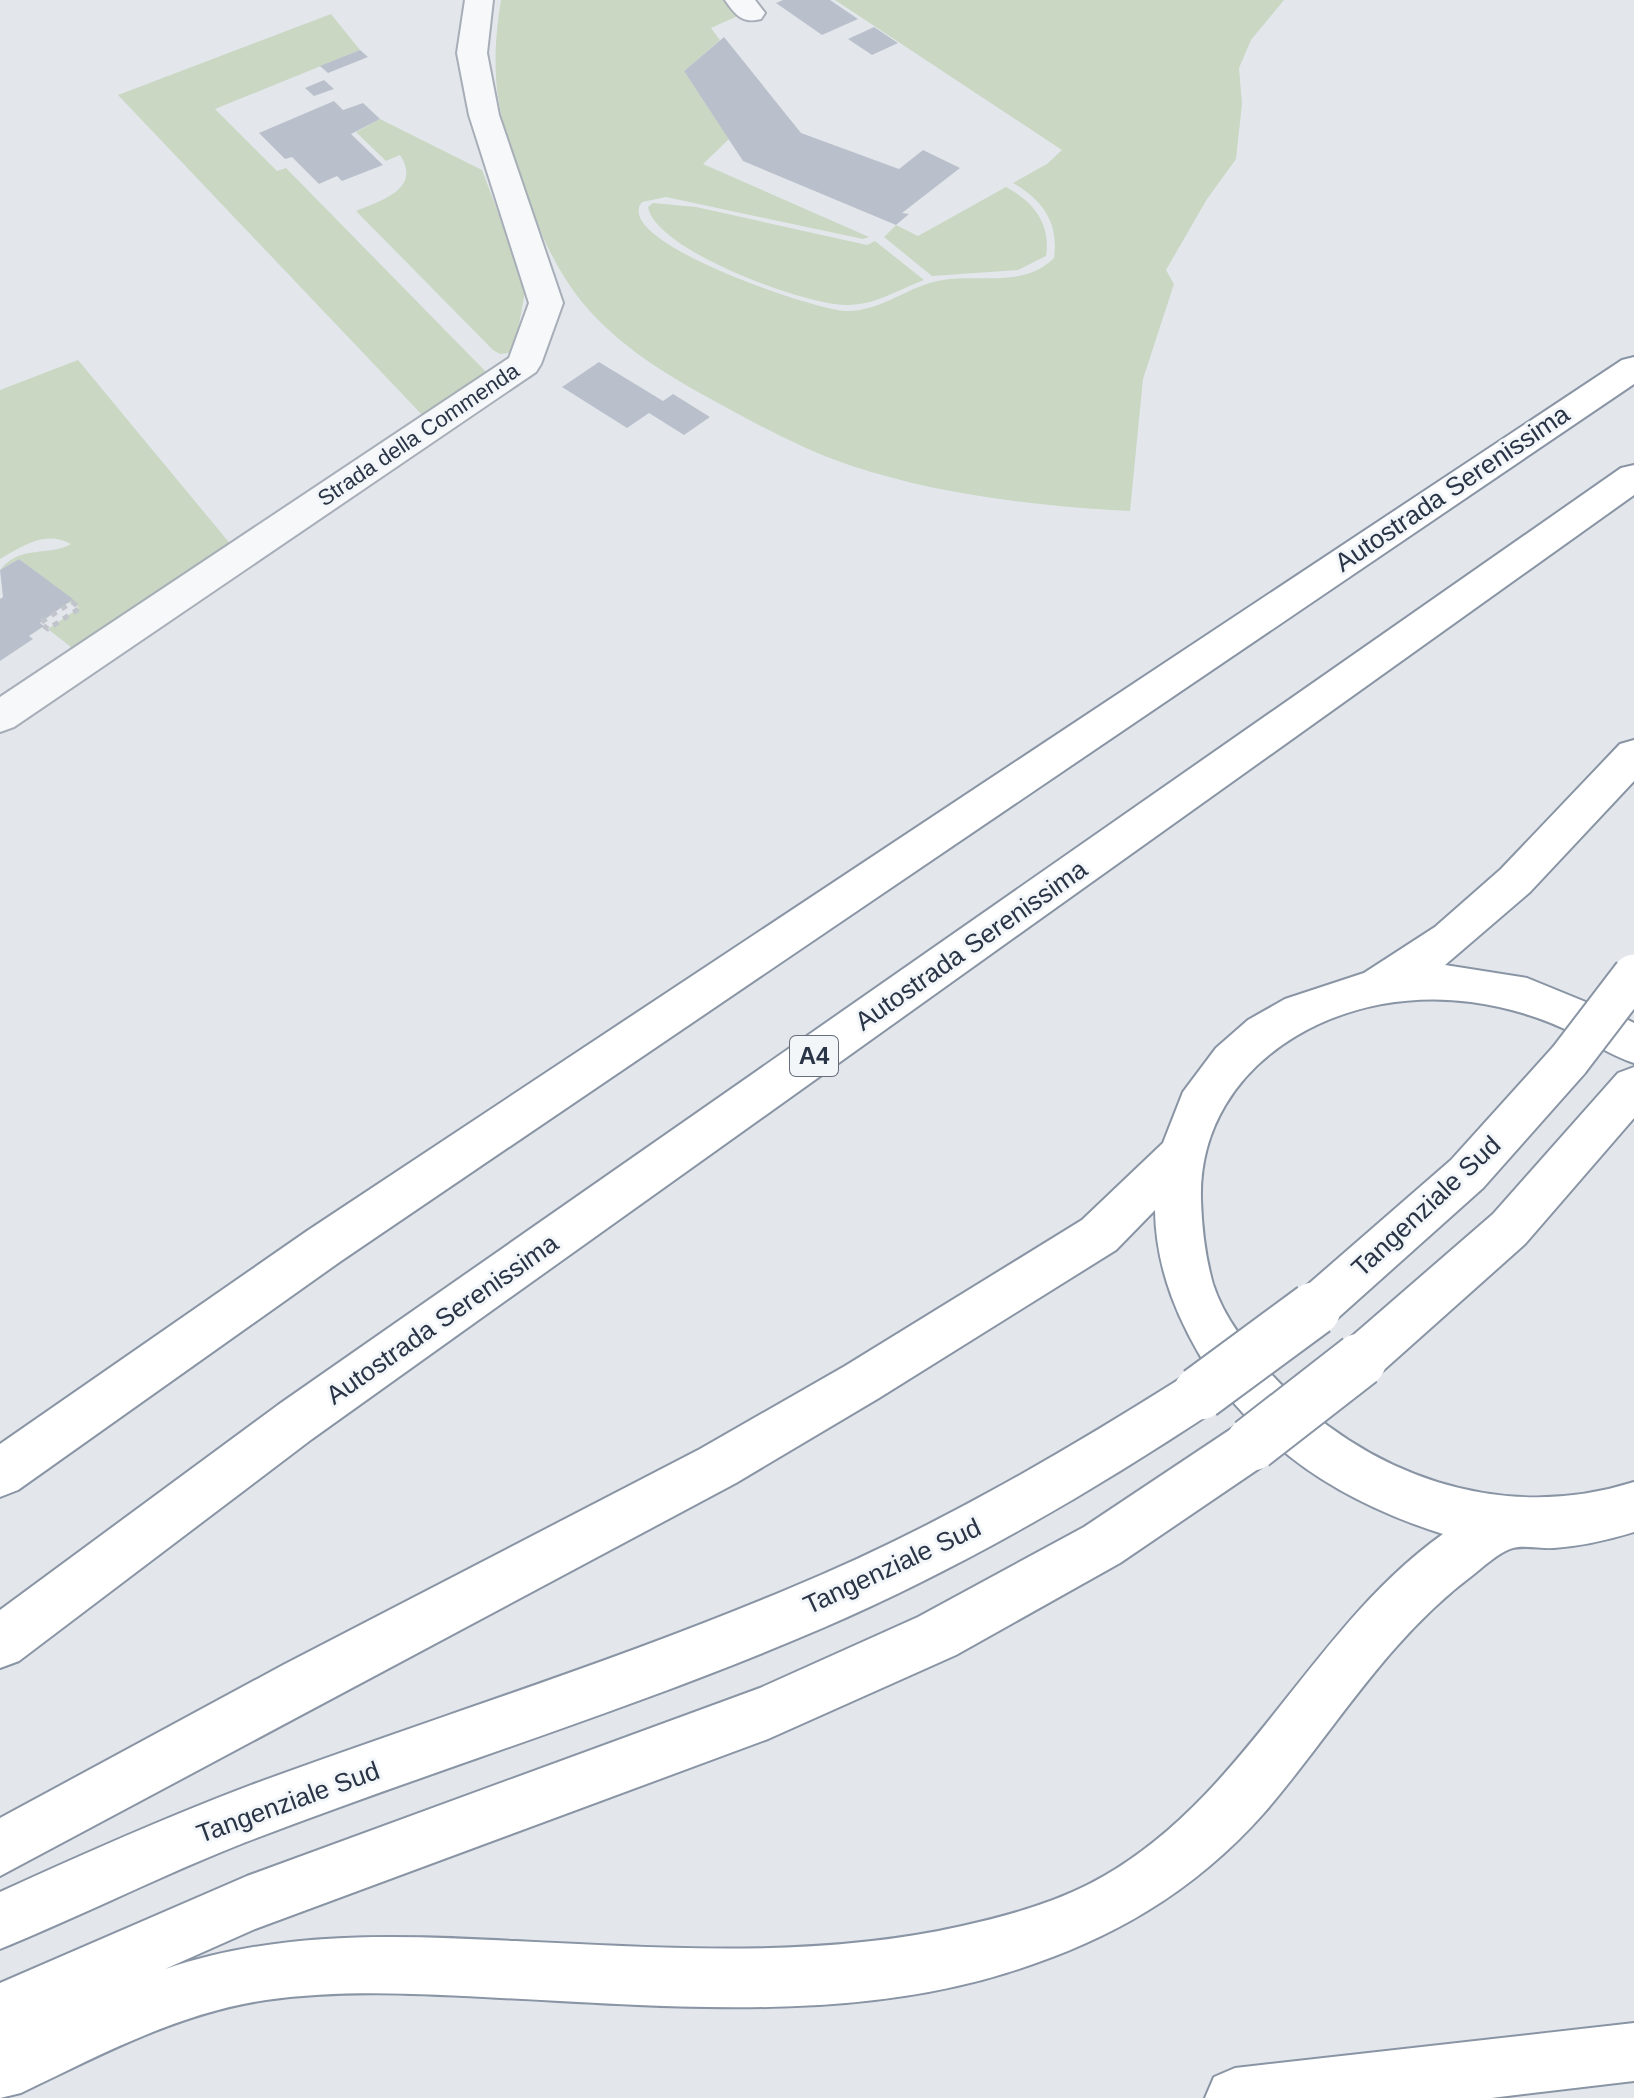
<svg xmlns="http://www.w3.org/2000/svg" width="1634" height="2098" font-family="Helvetica,sans-serif">
<style>
.green{fill:#c9d7c3}
.building{fill:#bac0cb}
.lines{fill:none;stroke-linecap:round;stroke-linejoin:round}
.minor-casing{stroke:#a7aeb7;stroke-width:4}
.highway-casing{stroke:#8994a4;stroke-width:4}
.path{stroke:#c1c5cb;stroke-width:5;stroke-dasharray:6 6;stroke-linecap:butt}
.minor{fill:#f6f8fa;fill-rule:evenodd}
.highway{fill:#fff;fill-rule:evenodd}
.highway-bridge-far1-casing{stroke:#8994a4;stroke-width:45;stroke-linecap:butt}
.highway-bridge-casing{stroke:#8994a4;stroke-width:57;stroke-linecap:butt}
.highway-bridge-far1{stroke:#fff;stroke-width:41}
.highway-bridge{stroke:#fff;stroke-width:53}
.labels{text-anchor:middle;stroke-width:6;stroke-linejoin:round;paint-order:stroke}
.far-street-label{font-size:22px;fill:#293446;stroke:#f3f6f9}
.shield{fill:#f3f6f9;stroke:#666e7c;stroke-width:2}
.shield-label{font-size:24px;font-weight:bold;fill:#293446}
.street-label{font-size:26px;fill:#293446;stroke:#f3f6f9}
</style>
<rect width="100%" height="100%" fill="#e3e7ec"/>
<path class="green" d="M501,0H727L742,14L711,28L720,40L684,71L729,139L703,164L869,237L863,239L666,197L642,202C610,241 814,310 845,311C883,312 908,285 943,280C981,274 1024,288 1054,258C1059,223 1043,200 1013,183L1047,164L1062,150L835,0H1284L1251,40L1239,68L1242,104L1236,159L1207,199L1166,270L1174,284L1143,379L1130,511C1036,506 939,495 849,465C801,449 751,421 707,397C657,369 609,339 575,293C551,260 535,221 522,184C497,113 489,75 501,0Z
M331,14L360,50L215,109L277,171L286,168L491,377L426,419L118,95Z
M380,119L482,170L526,286L514,352L500,354L493,350L356,211C382,200 422,189 400,155L386,161L356,132Z
M1006,187C1034,202 1051,224 1046,256L1018,270L932,276L884,237L896,225L918,236Z
M653,203L696,207L867,245L875,241L924,280C897,290 876,305 847,305C806,306 655,250 648,207Z
M78,360L237,552L81,655L48,629L79,608L73,602L66,604L72,599L19,559L0,570C21,544 48,557 71,544C45,530 23,546 0,559V390Z"/>
<path class="building" d="M783,0H830L858,19L822,35L776,3Z
M874,27L898,43L872,55L848,39Z
M724,37L801,133L899,169L923,150L960,168L902,213L909,214L896,225L743,161L684,71Z
M360,50L368,57L328,73L320,66Z
M324,80L334,89L314,96L305,88Z
M334,101L343,110L363,103L380,119L351,134L383,165L342,181L337,176L319,184L292,157L285,159L259,133Z
M599,362L663,401L673,394L710,417L684,435L649,413L627,428L562,387Z
M19,559L73,599L40,623L44,626L29,636L33,639L0,661V599L3,597L0,570Z"/>
<g class="lines">
<g class="minor-casing">
<path id="minor" d="M465,0H493L487,53L499,115L563,303L541,364L536,372L14,727L0,732V697L509,358L529,303L469,115L457,53Z
M725,0H755L765,13L761,19C743,24 735,15 725,0Z"/>
</g>
<g class="highway-casing">
<path id="highway" d="M1634,357V384L341,1261L18,1490L0,1497V1444L307,1231L1622,360Z
M1634,465V495L312,1439L19,1661L0,1668V1610L278,1405L1621,468Z
M1634,740V781L1530,892L1445,965L1527,978L1620,1016L1634,1023V1063C1613,1056 1594,1044 1575,1034C1541,1017 1508,1007 1471,1002C1411,994 1348,1005 1296,1036C1236,1072 1199,1130 1201,1200C1202,1229 1205,1256 1213,1284C1224,1318 1249,1349 1272,1375C1364,1476 1502,1524 1634,1482V1532C1608,1540 1582,1546 1554,1548C1541,1549 1521,1544 1510,1549C1497,1554 1483,1567 1473,1575C1386,1640 1333,1733 1264,1813C1193,1893 1108,1942 1006,1973C845,2023 667,2006 501,1998C423,1994 344,1989 266,2000C178,2013 100,2055 21,2093L0,2098V1983L247,1876L760,1688L918,1617L1084,1527L1234,1427L1250,1421L1224,1392L1217,1409C1092,1492 963,1567 825,1627C635,1709 438,1768 246,1842C162,1875 83,1915 0,1949V1892C83,1854 166,1817 251,1785C430,1719 612,1663 788,1589C927,1532 1056,1457 1183,1377L1200,1370L1212,1375C1179,1324 1156,1271 1155,1210L1116,1250L879,1398L736,1483L0,1876V1818L283,1665L700,1449L845,1366L1082,1220L1163,1143L1183,1092L1216,1048L1248,1020L1285,999L1364,973L1435,927L1501,869L1620,744ZM1276,1445C1324,1487 1383,1515 1443,1534C1311,1628 1247,1794 1104,1876C1061,1901 1011,1915 962,1926C816,1959 663,1948 515,1941C395,1935 280,1930 165,1969L255,1929L768,1739L956,1655L1120,1563L1270,1461Z
M1569,1041L1585,1047L1591,1060L1585,1073L1483,1188L1331,1324L1314,1331L1297,1324L1290,1309L1297,1294L1451,1160L1553,1047Z
M1634,1067V1118L1525,1244L1377,1376L1360,1382L1343,1376L1336,1360L1343,1344L1493,1214L1618,1073Z
M1634,2023V2081L1491,2098H1205L1214,2077L1235,2068Z"/>
</g>
<path class="path" d="M72,602L80,608L48,629L40,623Z"/>
<use href="#minor" class="minor"/>
<use href="#highway" class="highway"/>
<g class="highway-bridge-far1-casing">
<path id="highway-bridge-far1" d="M1569,1060L1634,975"/>
</g>
<g class="highway-bridge-casing">
<path id="highway-bridge" d="M1200,1393L1314,1309
M1252,1444L1360,1360"/>
</g>
<use href="#highway-bridge-far1" class="highway-bridge-far1"/>
<use href="#highway-bridge" class="highway-bridge"/>
</g>
<g class="labels">
<g class="far-street-label">
<text transform="translate(418 434) rotate(-34)" y="8">Strada della Commenda</text>
</g>
<rect class="shield" x="790" y="1036" width="48" height="40" rx="6"/>
<g class="shield-label">
<text x="814" y="1064">A4</text>
</g>
<g class="street-label">
<text transform="translate(1452 488) rotate(-34)" y="9">Autostrada Serenissima</text>
<text transform="translate(971 945) rotate(-35)" y="9">Autostrada Serenissima</text>
<text transform="translate(1426 1206) rotate(-43)" y="9">Tangenziale Sud</text>
<text transform="translate(442 1319) rotate(-35)" y="9">Autostrada Serenissima</text>
<text transform="translate(892 1566) rotate(-25)" y="9">Tangenziale Sud</text>
<text transform="translate(288 1802) rotate(-20)" y="9">Tangenziale Sud</text>
</g>
</g>
</svg>
